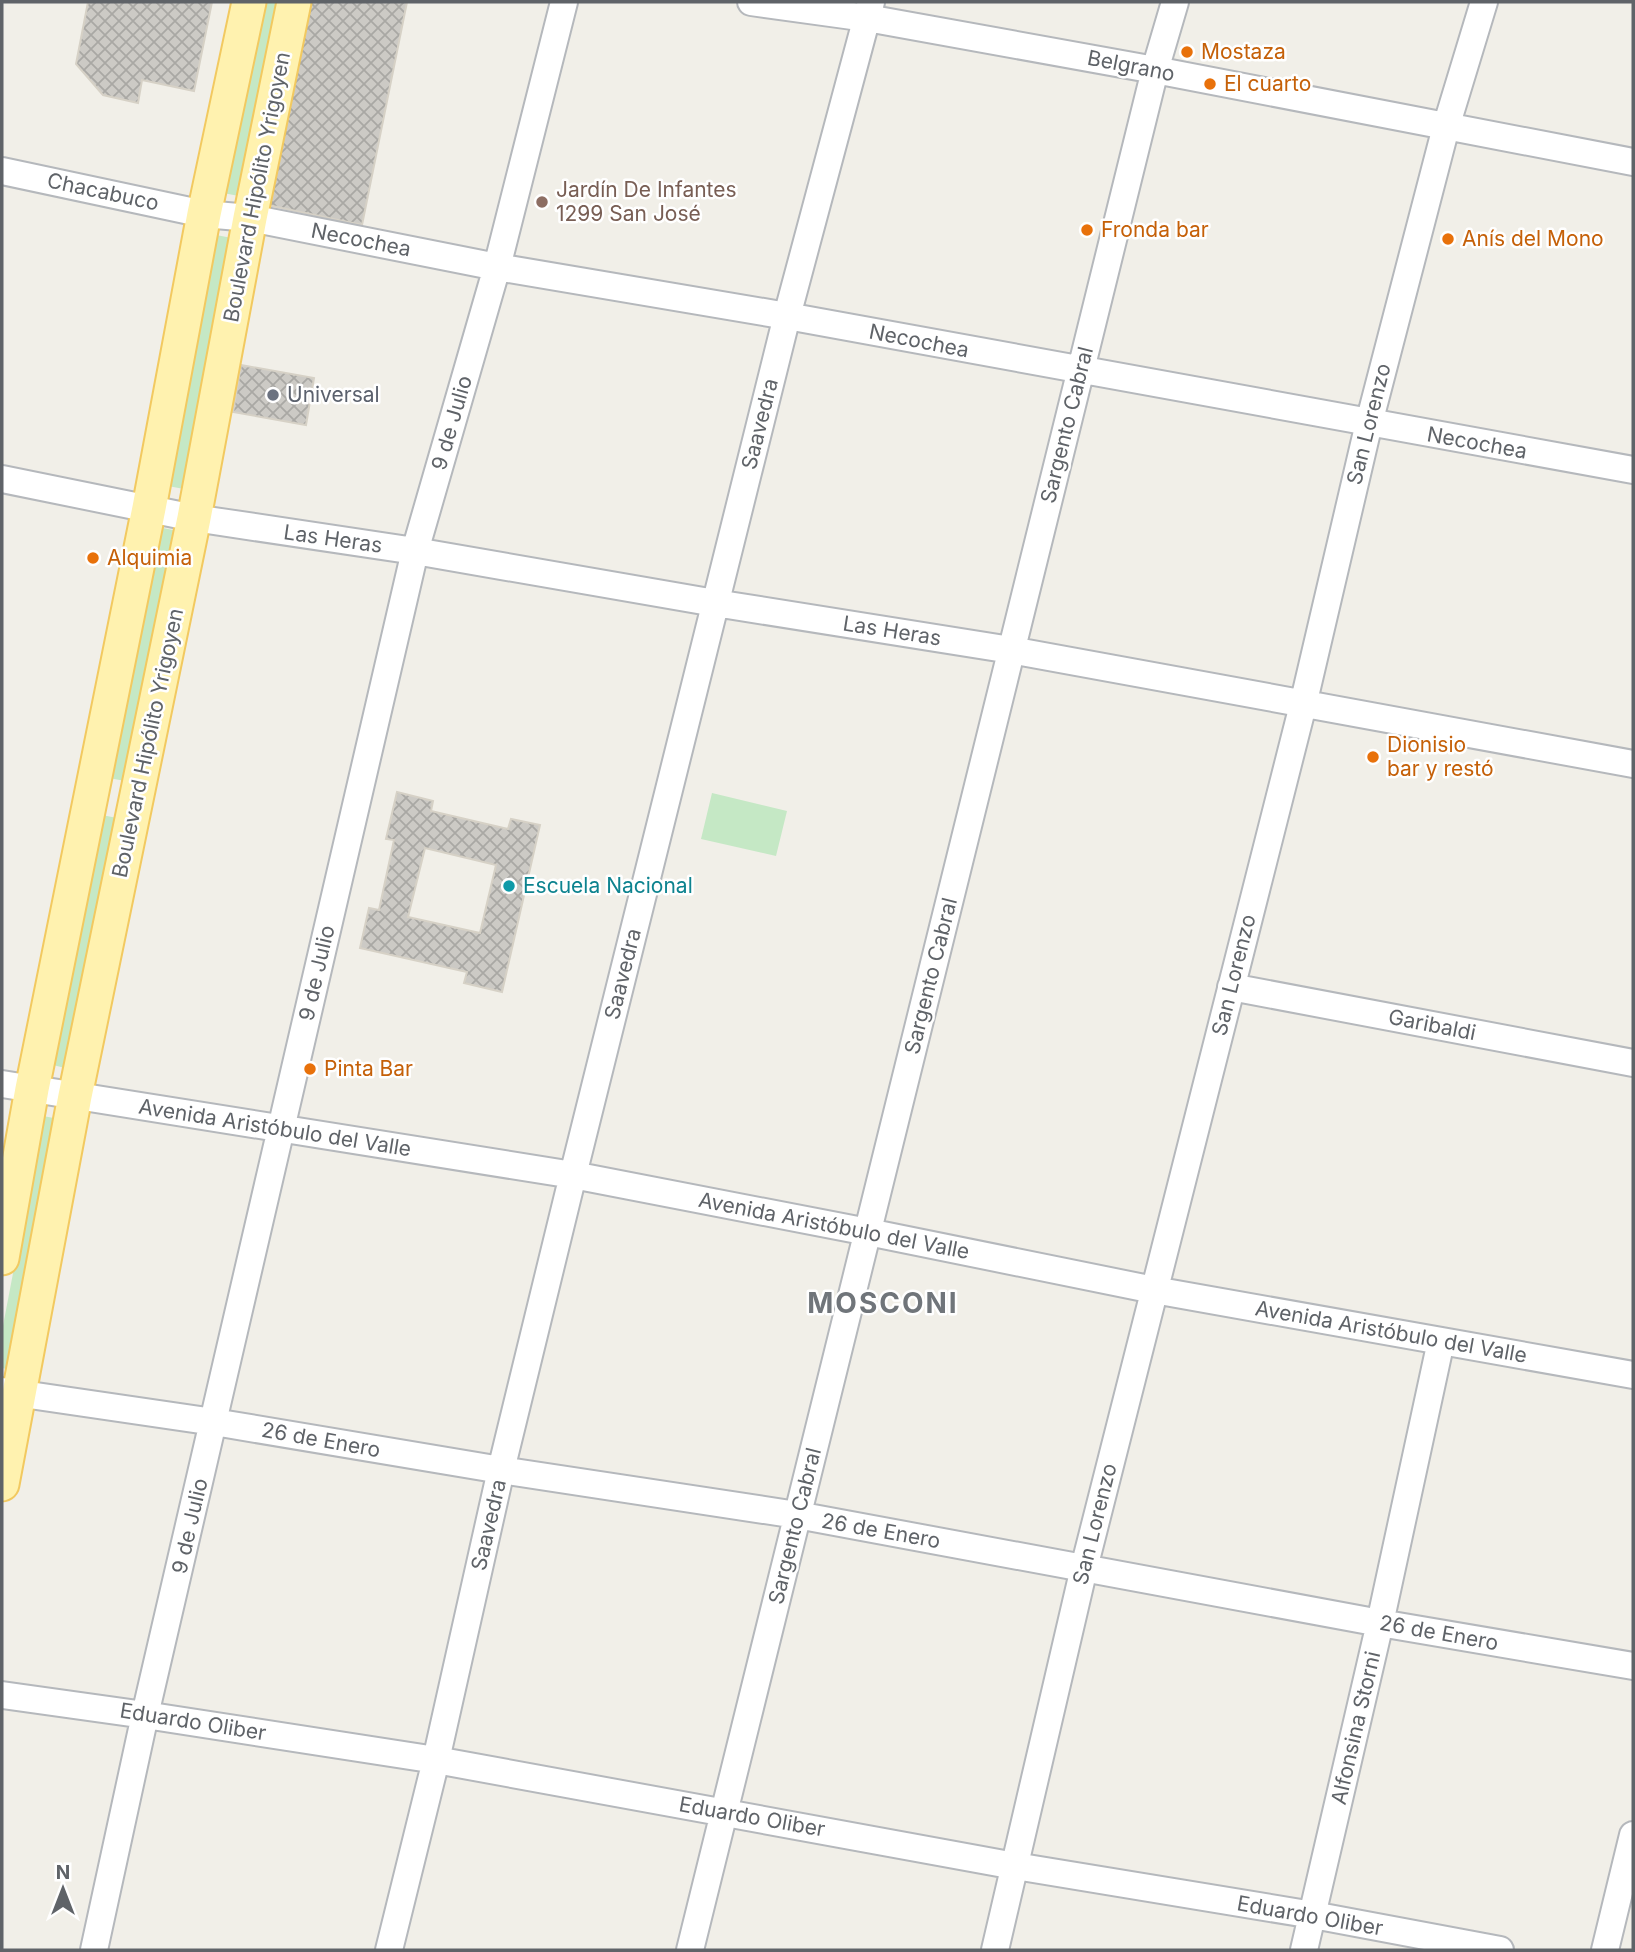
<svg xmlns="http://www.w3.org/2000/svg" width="1635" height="1952" font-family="Inter,sans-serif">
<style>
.grass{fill:#c5e8c5}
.building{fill:url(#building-cross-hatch);stroke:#d6d1c6;stroke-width:2;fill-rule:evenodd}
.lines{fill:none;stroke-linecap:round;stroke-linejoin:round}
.minor-casing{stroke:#b5b8bc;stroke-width:30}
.major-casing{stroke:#f2c960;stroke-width:37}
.minor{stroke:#fff;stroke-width:26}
.major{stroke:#fff2af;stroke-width:33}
.food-dot{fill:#e8710a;stroke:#fff;stroke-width:2.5}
.education-dot{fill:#8d6e63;stroke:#fff;stroke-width:2.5}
.worship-dot{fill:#6b7280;stroke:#fff;stroke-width:2.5}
.culture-dot{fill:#0f9aa8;stroke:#fff;stroke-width:2.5}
.labels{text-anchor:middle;stroke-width:5;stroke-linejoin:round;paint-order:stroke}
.food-label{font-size:21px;fill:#c56008;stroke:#fff;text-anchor:start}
.street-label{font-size:21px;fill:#5f6368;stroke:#fff}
.education-label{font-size:21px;fill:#785e54;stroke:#fff;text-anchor:start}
.worship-label{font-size:21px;fill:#5b616d;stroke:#fff;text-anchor:start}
.culture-label{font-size:21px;fill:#0d838f;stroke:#fff;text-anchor:start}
.district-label{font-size:28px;font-weight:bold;letter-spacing:2px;fill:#70757a;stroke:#fff}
</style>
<defs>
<pattern id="building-cross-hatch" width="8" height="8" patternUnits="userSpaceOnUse" patternTransform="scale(1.75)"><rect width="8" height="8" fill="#cccac5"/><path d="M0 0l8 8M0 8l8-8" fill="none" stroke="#a9a8a4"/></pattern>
</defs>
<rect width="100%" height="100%" fill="#f1efe8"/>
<path class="grass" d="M263,2H279L239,196L223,193Z
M216,235L232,238L184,489L168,486Z
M158,527L173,530L125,781L109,778Z
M712,793L787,811L776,856L701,839Z
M102,815L117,818L69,1069L53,1065Z
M43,1116L59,1119L10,1370L2,1368V1331Z"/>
<path class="building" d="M88,2H212L194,91L142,80L138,103L103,95L76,64Z
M304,2H407L362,225L263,204Z
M241,365L314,378L306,425L233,412Z
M397,792L433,801L431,811L508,829L511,819L540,825L502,992L464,983L467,972L360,948L369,908L379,910L394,840L386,839ZM425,848L496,865L480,933L408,917Z"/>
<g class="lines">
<g class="minor-casing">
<path id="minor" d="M751,2L867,18L1155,70L1633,162
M2,171L204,214L250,218L497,267L787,316L1633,470
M2,479L194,518L415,551L715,603L1011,650L1633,764
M1231,987L1633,1063
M2,1084L573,1175L868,1232L1154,1290L1633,1375
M2,1391L214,1422L501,1470L797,1515L1380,1623L1633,1666
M2,1695L145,1715L436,1760L1015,1866L1313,1915L1500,1950
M94,1950L145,1715L415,551L497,267L564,2
M389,1950L436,1760L501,1470L573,1175L787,316L871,2
M690,1950L1155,70L1175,2
M995,1950L1084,1568L1303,705L1369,423L1446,127L1484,2
M1304,1950L1380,1623L1441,1341
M1605,1950L1633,1835"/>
</g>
<g class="major-casing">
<path id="major" d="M2,1258L32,1089L149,508L204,214L249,2
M2,1484L75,1096L194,518L250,218L294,2"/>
</g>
<use href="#minor" class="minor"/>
<use href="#major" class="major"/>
</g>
<g class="food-dot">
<circle cx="1187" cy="52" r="7"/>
<circle cx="1210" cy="84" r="7"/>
<circle cx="1087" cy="230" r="7"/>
<circle cx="1448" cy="239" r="7"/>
<circle cx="93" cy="558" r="7"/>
<circle cx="1373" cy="757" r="7"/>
<circle cx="310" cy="1069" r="7"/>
</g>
<circle class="education-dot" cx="542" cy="202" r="7"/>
<circle class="worship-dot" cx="273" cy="395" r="7"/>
<circle class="culture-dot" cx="509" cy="886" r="7"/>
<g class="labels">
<g class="food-label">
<text x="1201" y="59">Mostaza</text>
<text x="1224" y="91">El cuarto</text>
<text x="1101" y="237">Fronda bar</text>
<text x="1462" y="246">Anís del Mono</text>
<text x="107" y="565">Alquimia</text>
<text x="1387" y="752">Dionisio<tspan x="1387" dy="24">bar y restó</tspan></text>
<text x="324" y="1076">Pinta Bar</text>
</g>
<g class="street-label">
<text transform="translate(1131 66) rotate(11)" y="7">Belgrano</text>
<text transform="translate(257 187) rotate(-79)" y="7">Boulevard Hipólito Yrigoyen</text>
<text transform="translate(103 192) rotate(12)" y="7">Chacabuco</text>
<text transform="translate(361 240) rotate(11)" y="7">Necochea</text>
<text transform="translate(919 341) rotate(11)" y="7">Necochea</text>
<text transform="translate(452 423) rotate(-74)" y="7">9 de Julio</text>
<text transform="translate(760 424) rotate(-76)" y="7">Saavedra</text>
<text transform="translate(1369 424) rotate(-76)" y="7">San Lorenzo</text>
<text transform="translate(1067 425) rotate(-76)" y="7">Sargento Cabral</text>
<text transform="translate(1477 443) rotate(10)" y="7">Necochea</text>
<text transform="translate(333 539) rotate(8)" y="7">Las Heras</text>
<text transform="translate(892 631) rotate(9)" y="7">Las Heras</text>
<text transform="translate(148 743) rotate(-78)" y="7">Boulevard Hipólito Yrigoyen</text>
<text transform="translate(317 973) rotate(-77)" y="7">9 de Julio</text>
<text transform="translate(623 974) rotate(-76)" y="7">Saavedra</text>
<text transform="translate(1234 975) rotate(-76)" y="7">San Lorenzo</text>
<text transform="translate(931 976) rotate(-76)" y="7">Sargento Cabral</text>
<text transform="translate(1432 1025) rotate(11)" y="7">Garibaldi</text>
<text transform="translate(275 1128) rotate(9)" y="7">Avenida Aristóbulo del Valle</text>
<text transform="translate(834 1226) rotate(11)" y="7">Avenida Aristóbulo del Valle</text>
<text transform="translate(1391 1332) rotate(10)" y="7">Avenida Aristóbulo del Valle</text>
<text transform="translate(321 1440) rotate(10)" y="7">26 de Enero</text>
<text transform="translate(1095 1524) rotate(-76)" y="7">San Lorenzo</text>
<text transform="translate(489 1525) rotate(-77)" y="7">Saavedra</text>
<text transform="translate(190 1526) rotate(-77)" y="7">9 de Julio</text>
<text transform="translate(795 1526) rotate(-76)" y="7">Sargento Cabral</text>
<text transform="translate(881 1531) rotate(10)" y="7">26 de Enero</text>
<text transform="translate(1439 1633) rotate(10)" y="7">26 de Enero</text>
<text transform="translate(193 1722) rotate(9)" y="7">Eduardo Oliber</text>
<text transform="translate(1356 1728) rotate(-77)" y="7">Alfonsina Storni</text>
<text transform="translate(752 1817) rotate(10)" y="7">Eduardo Oliber</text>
<text transform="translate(1310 1916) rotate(10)" y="7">Eduardo Oliber</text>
</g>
<g class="education-label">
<text x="556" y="197">Jardín De Infantes<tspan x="556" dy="24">1299 San José</tspan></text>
</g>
<g class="worship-label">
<text x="287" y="402">Universal</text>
</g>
<g class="culture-label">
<text x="523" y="893">Escuela Nacional</text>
</g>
<g class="district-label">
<text x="883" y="1313">MOSCONI</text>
</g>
</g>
<rect width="1635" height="1952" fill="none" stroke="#5f6368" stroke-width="7"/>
<g transform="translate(63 1889)" stroke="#ffffff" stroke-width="5" paint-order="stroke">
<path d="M0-5L12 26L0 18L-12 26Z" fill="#5f6368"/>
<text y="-10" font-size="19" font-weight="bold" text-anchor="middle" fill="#5f6368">N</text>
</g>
</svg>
